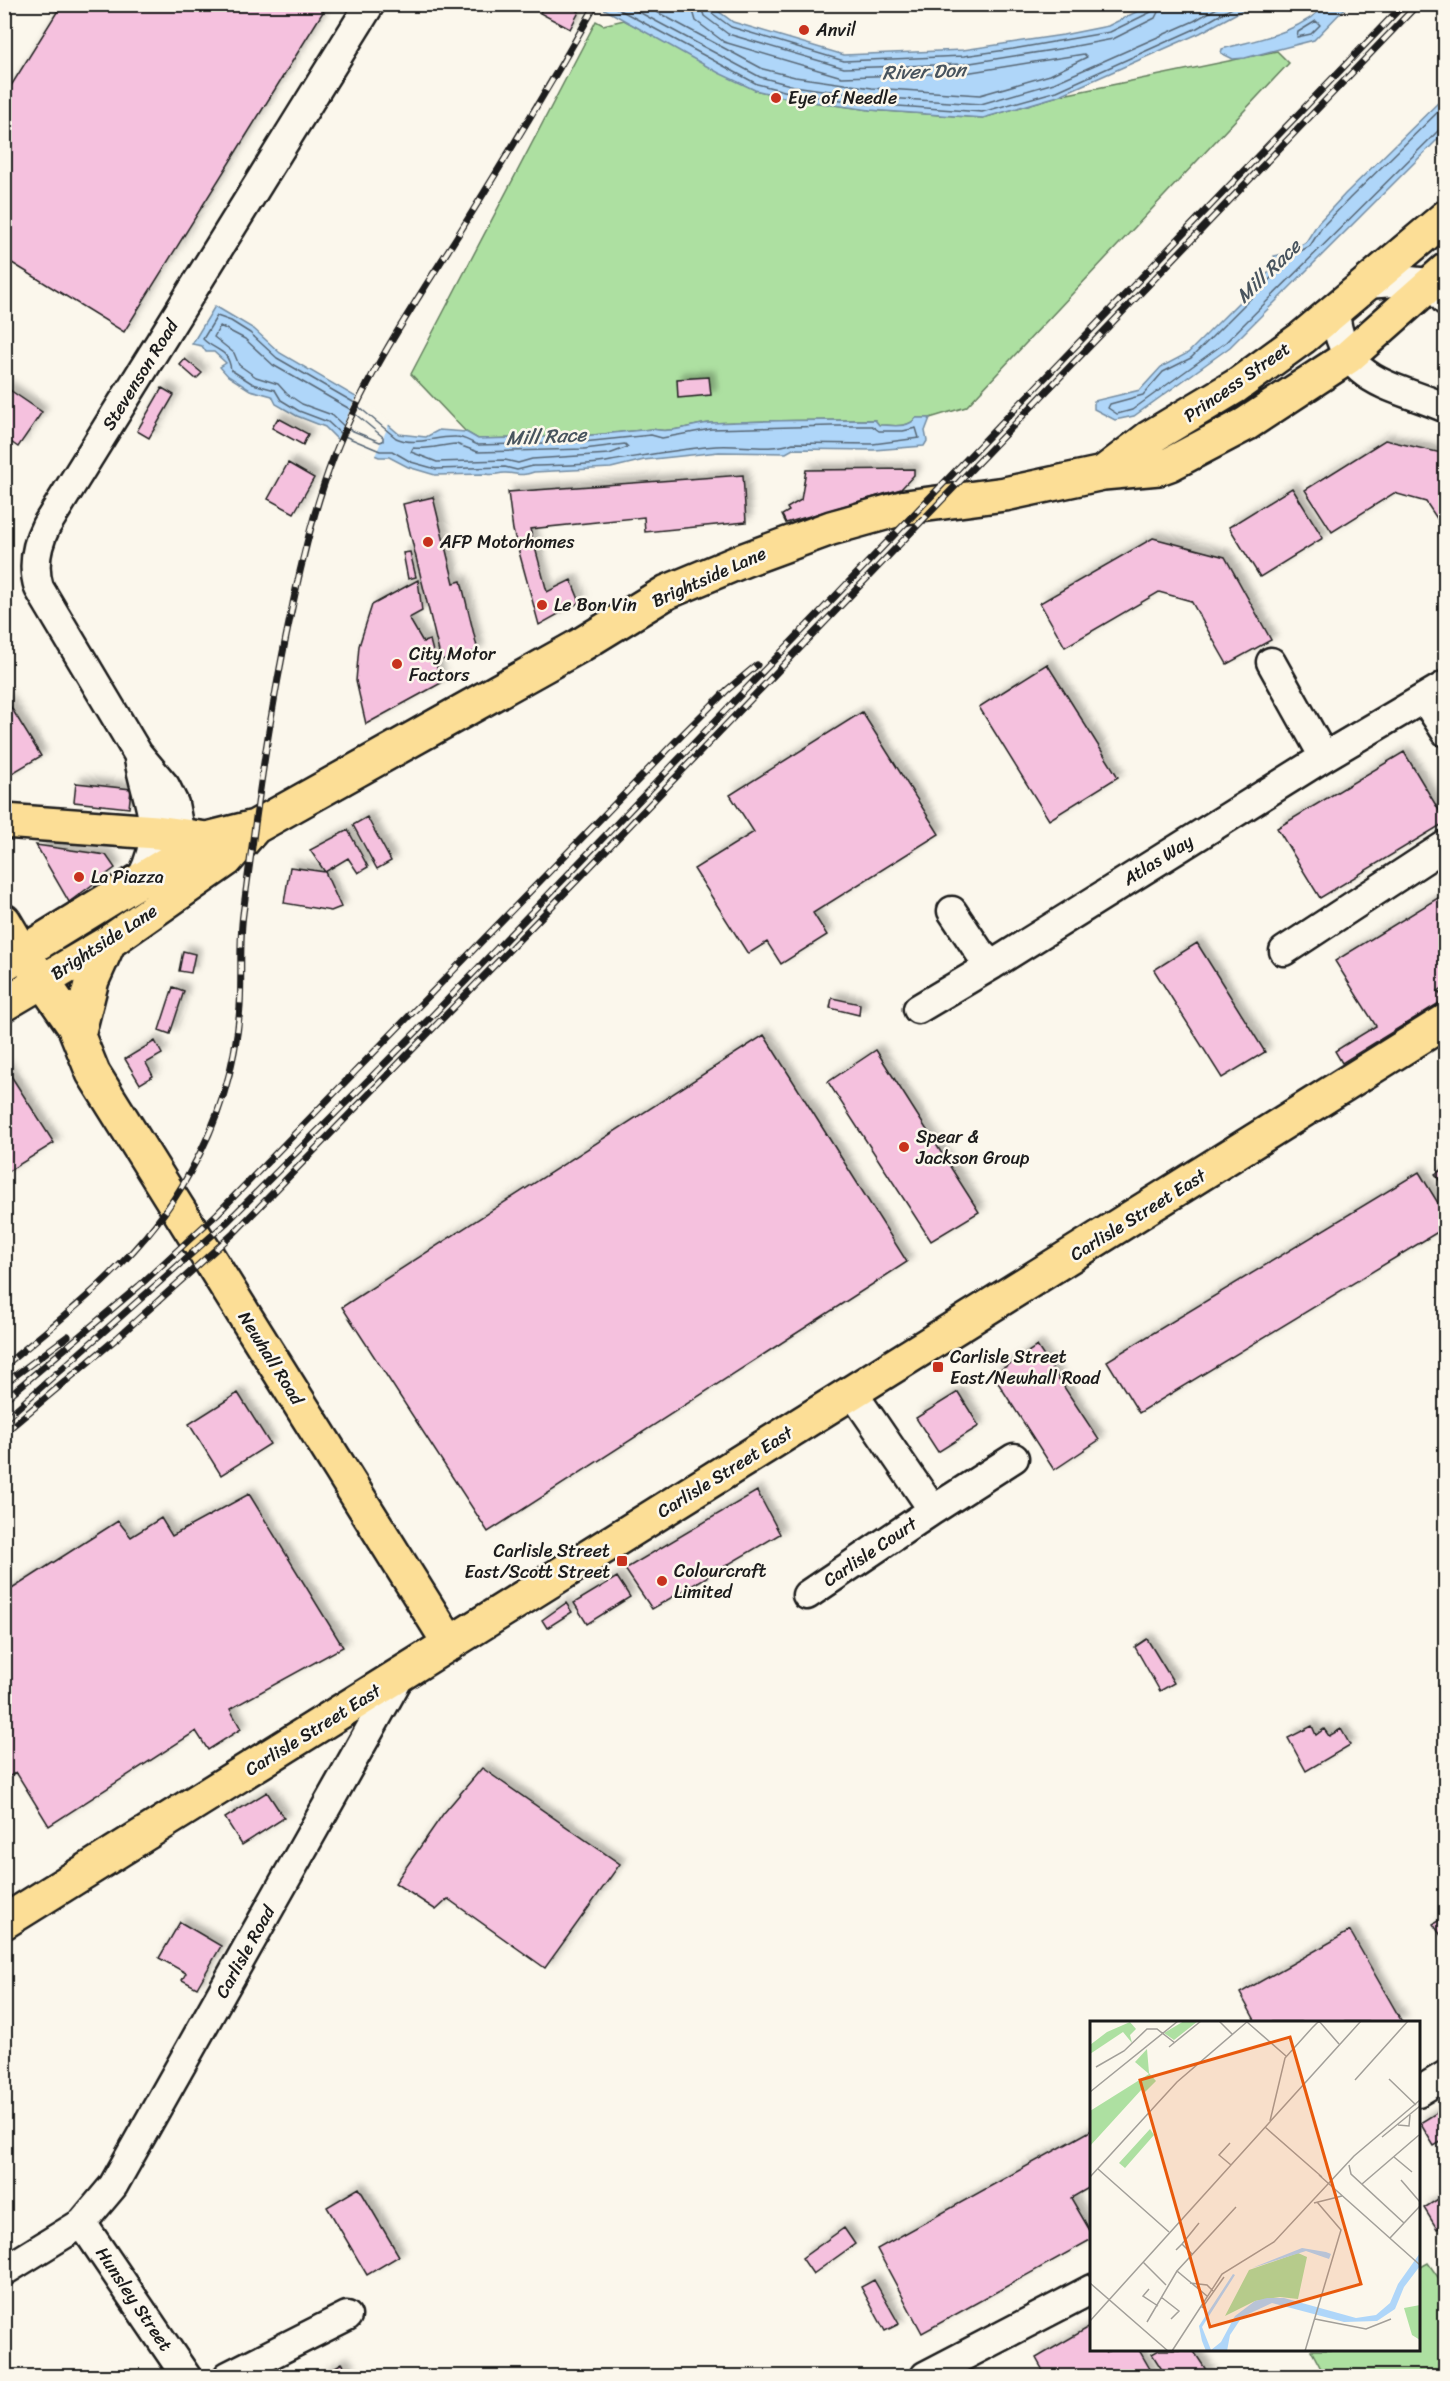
<svg xmlns="http://www.w3.org/2000/svg" width="1450" height="2381" font-family="Sriracha,sans-serif">
<style>
.green{fill:#ade0a1;stroke:#647e5e;stroke-width:1.5}
.water{fill:#afd6f9;stroke:#748ca1;stroke-width:1.5}
.pier{fill:#fbf7ec}
.lines{fill:none;stroke-linecap:round;stroke-linejoin:round}
.shore{stroke:#576674;stroke-width:1.5}
.building{fill:#f5c1de;stroke:#1c1c1c;stroke-width:1.5;filter:url(#shadow)}
.minor-casing{stroke:#1c1c1c;stroke-width:33}
.major-casing{stroke:#1c1c1c;stroke-width:38}
.minor{stroke:#fbf7ec;stroke-width:28}
.major{stroke:#fcde96;stroke-width:33}
.rail-casing{stroke:#1c1c1c;stroke-width:7}
.rail{stroke:#fbf7ec;stroke-width:4.5;stroke-dasharray:14;stroke-linecap:butt}
.poi-dot{fill:#c8321e;stroke:#fbf7ec;stroke-width:2}
.labels{text-anchor:middle;stroke-width:5;stroke-linejoin:round;paint-order:stroke}
.poi-label{font-size:18px;fill:#1c1c1c;stroke:#fbf7ec;text-anchor:start}
.street-label{font-size:18px;fill:#1c1c1c;stroke:#fbf7ec}
.water-label{font-size:20px;font-style:italic;fill:#48545e;stroke:#fbf7ec}
.inset-road{fill:none;stroke:#a29f99;stroke-width:1.5}
.view{fill:#e8590c;fill-opacity:0.15;stroke:#e8590c;stroke-width:3}
.inset-edge{fill:none;stroke:#1c1c1c;stroke-width:3}
</style>
<defs>
<filter id="shadow"><feDropShadow dx="5.5" dy="-5.5" stdDeviation="3" flood-color="#0004"/></filter>
</defs>
<rect width="100%" height="100%" fill="#fbf7ec"/>
<filter id="ink" filterUnits="userSpaceOnUse"><feTurbulence type="fractalNoise" baseFrequency=".0167" numOctaves="2"/><feDisplacementMap in="SourceGraphic" scale="12" xChannelSelector="R" yChannelSelector="G"/><feConvolveMatrix kernelMatrix="1 2 1 2 8 2 1 2 1" color-interpolation-filters="sRGB"/></filter>
<g filter="url(#ink)">
<path class="green" d="M624,20L755,90L791,99L870,110L983,118L1058,96L1277,51L1289,63L966,407L930,418H916C908,429 891,425 879,425L875,420C821,420 766,420 712,423C692,424 672,434 652,429L584,436L478,439L466,432L411,374L596,21L603,25Z
M1428,2263L1445,2287V2376H1325L1311,2350H1418L1419,2268Z"/>
<path class="water" d="M1327,4L1348,5L1314,40L1245,58L1233,59L1221,53L1222,49C1259,39 1299,33 1327,4Z
M597,5H710L733,22L844,55L963,50L1063,35L1108,26L1150,5H1252L1200,33L1058,96L983,118L870,110L791,99L755,90L719,73Z
M1445,96V132L1230,347L1134,416L1115,420L1094,409V401L1140,390L1161,367L1188,353L1271,270L1275,264L1274,256L1288,253L1306,242L1318,223L1345,194Z
M215,306L254,329L280,353L356,397L399,434L426,437L439,430L466,432L478,439L583,436L652,429C672,434 692,424 712,423C766,420 821,420 875,420L879,425C891,425 908,429 916,418H930L925,431L927,441L924,446L874,450L793,449L786,453L719,452L644,460L611,468L534,472C520,477 518,473 505,473C497,473 494,476 486,474L435,475L408,467L389,457H379L338,440L325,427L297,416L276,404L272,396L250,390L228,376L220,367L226,363L214,352H206L202,346L192,344Z"/>
<path class="pier" d="M357,394L390,422L374,458L336,441Z"/>
<g class="lines">
<path class="shore" d="M609,4L757,84L792,93L870,104L982,112L1057,91L1197,28L1239,4
M624,4L760,77L794,86L871,97L981,104L1054,83L1194,21L1224,4
M642,4L763,69L795,77L872,88L980,95L1050,75L1087,57L1084,54L965,73L842,77L724,42L696,21L691,4
M700,4L704,16L728,34L844,68L964,64L1065,48L1113,39L1155,18L1162,4
M708,4L709,11L731,27L844,61L964,56L1013,49L1110,32L1151,12L1154,4
M1316,21L1320,25L1311,34L1297,37L1298,32Z
M1446,104L1350,198L1322,227L1310,246L1282,261L1275,274L1191,358L1163,372L1143,395L1110,404L1108,408L1117,414L1132,410L1226,342L1439,130L1446,128
M217,316L231,321L250,333L277,358L353,402L396,438C416,447 435,436 456,437C464,437 470,442 478,445L583,442L651,435L662,438L711,429L831,426H872L879,431H903L916,428L919,438L873,444L793,443C768,452 742,444 716,446C680,449 646,455 611,461C586,466 559,465 533,466L517,470L505,467L436,469L411,462L392,451H380L342,435L328,422L299,411L281,400L275,390L253,384L231,370C228,348 216,352 203,339Z
M220,326L245,339L273,365L348,408L383,437V441L380,442L346,428L332,415L302,404L287,394L278,384L256,377L239,365L234,353L214,337Z
M456,444L478,452L584,449L625,444L628,447L609,454L532,459L518,463L505,460L437,462L411,452L413,448C429,450 440,445 456,444Z"/>
</g>
<path class="building" d="M62,4H328L124,332L4,258V97Z
M545,4H566L579,12L570,29L540,13Z
M185,359L202,373L196,379L180,365Z
M709,377L711,395L678,398L677,379Z
M4,386L42,412L18,447L4,437Z
M162,388L174,395L149,438L137,431Z
M278,418L308,434L303,445L272,428Z
M1385,440L1446,454V532L1426,502L1394,493L1332,532L1305,490Z
M288,463L314,478L294,513L268,499Z
M914,469V475L901,489L786,523L782,515L789,511L787,508L801,500L806,470Z
M743,475L746,522L645,532L644,517L530,529L547,592L571,580L580,602L539,625L513,530L508,492Z
M1292,488L1323,538L1260,577L1229,527Z
M433,497L454,583L461,581L478,651L441,660L403,504Z
M1153,538L1225,557L1271,640L1227,664L1191,601L1159,592L1065,647L1040,603Z
M410,552L416,577L408,579L403,553Z
M418,580L422,611L409,618L423,642L430,640L441,683L366,724L356,681L359,646L372,605Z
M1047,664L1118,777L1049,820L979,707Z
M4,696L41,756L4,778Z
M862,712L939,834L813,913L827,935L781,964L767,942L748,954L694,869L754,832L730,795Z
M1404,752L1446,822L1320,898L1277,828Z
M76,783L131,789L129,808L74,802Z
M367,817L391,861L377,869L353,825Z
M348,830L368,867L358,873L348,858L325,872L310,850Z
M36,845L106,855L115,868L69,902Z
M290,867L325,872L341,907L331,911L284,903Z
M1446,893V986L1438,991L1444,1000L1342,1063L1335,1051L1376,1026L1335,961Z
M1197,943L1265,1052L1222,1078L1154,970Z
M183,951L195,954L191,973L179,971Z
M173,987L184,991L170,1034L159,1030Z
M832,998L860,1004L859,1015L830,1008Z
M764,1035L907,1262L488,1532L342,1307Z
M155,1041L162,1054L146,1063L153,1076L140,1084L125,1059Z
M876,1050L979,1212L931,1241L828,1082Z
M4,1065L54,1143L4,1174Z
M1446,1167V1190L1435,1174Z
M1419,1172L1446,1216V1227L1139,1413L1107,1361Z
M1037,1346L1099,1440L1054,1470L993,1375Z
M958,1392L979,1426L938,1452L916,1418Z
M238,1393L270,1444L221,1475L189,1424Z
M757,1491L780,1534L652,1609L625,1569Z
M249,1494L343,1647L230,1709L241,1729L208,1750L196,1731L49,1826L16,1772L4,1780V1594L118,1521L131,1537L161,1518L172,1536Z
M617,1577L630,1597L587,1624L574,1603Z
M566,1603L572,1612L547,1628L542,1620Z
M1147,1639L1174,1683L1160,1691L1135,1647Z
M1312,1726L1316,1735L1324,1729L1329,1736L1341,1729L1350,1745L1306,1771L1288,1738Z
M482,1768L620,1864L545,1968L448,1899L436,1910L395,1883L443,1814Z
M267,1792L284,1818L242,1845L225,1818Z
M1446,1916V1934L1442,1937L1433,1924Z
M180,1922L221,1946L197,1988L182,1980L186,1973L159,1958Z
M1350,1931L1402,2022H1256L1240,1993Z
M1446,2107V2139L1434,2146L1420,2123Z
M1092,2130V2186L1071,2198L1092,2234V2239L922,2333L877,2249Z
M359,2188L399,2256L367,2275L327,2207Z
M1446,2194V2223L1437,2229L1424,2208Z
M844,2228L855,2244L813,2274L802,2258Z
M874,2280L899,2324L885,2331L861,2287Z
M1091,2326L1092,2350H1104L1106,2352L1111,2350H1139L1154,2376H1046L1036,2358Z
M1159,2350H1193L1210,2376H1166L1152,2354Z
M342,2363L351,2376H320Z"/>
<g class="lines">
<g class="minor-casing">
<path id="minor" d="M1366,284L1409,281L1431,283L1446,301
M1335,311C1341,384 1391,384 1446,408
M1271,662L1324,757
M1424,698L1446,732
M139,759C148,808 166,828 142,877
M176,857L180,835L174,804L165,786L138,754L39,588C32,566 36,546 46,526L370,4
M952,911L980,953L992,965
M1284,951L1446,845
M918,1009L992,965L1324,757L1446,685
M933,1510L1014,1458
M807,1595L933,1510L853,1393
M1418,2092L1446,2075
M82,2223L186,2376
M4,2271L82,2223L113,2186L400,1676
M228,2376L347,2316
M925,2376L1092,2289"/>
</g>
<g class="major-casing">
<path id="major" d="M1103,473L1149,438L1236,386L1302,338L1446,217
M4,821L156,832L207,839
M4,921L23,953L74,1026L93,1073L450,1644
M4,964L207,839L255,827L579,646L667,592L744,560L831,528L906,507L1005,494L1103,473L1159,468L1170,464L1246,424L1348,357L1446,270
M4,1004L109,942L226,860L255,827
M78,1035L92,980L109,942
M4,1922L1446,1021"/>
</g>
<use href="#minor" class="minor"/>
<use href="#major" class="major"/>
<g class="rail-casing">
<path id="rail" d="M4,1366C73,1310 146,1253 189,1174C218,1123 236,1065 240,1006C242,976 239,944 243,914C256,815 269,716 290,618C301,563 314,508 334,456C365,377 413,306 458,235C505,159 552,83 596,4
M4,1384L68,1336
M4,1400L139,1286L217,1214L675,742L727,690L757,665
M4,1420L226,1223L431,1017L1404,4
M4,1433L117,1338L234,1233L584,873L1418,4"/>
</g>
<use href="#rail" class="rail"/>
</g>
</g>
<g class="poi-dot">
<circle cx="804" cy="30" r="6"/>
<circle cx="776" cy="98" r="6"/>
<circle cx="428" cy="542" r="6"/>
<circle cx="542" cy="605" r="6"/>
<circle cx="397" cy="664" r="6"/>
<circle cx="79" cy="877" r="6"/>
<circle cx="904" cy="1147" r="6"/>
<rect x="932" y="1361" width="12" height="12" rx="3"/>
<rect x="616" y="1555" width="12" height="12" rx="3"/>
<circle cx="662" cy="1581" r="6"/>
</g>
<g class="labels">
<g class="poi-label">
<text x="816" y="36">Anvil</text>
<text x="788" y="104">Eye of Needle</text>
<text x="440" y="548">AFP Motorhomes</text>
<text x="554" y="611">Le Bon Vin</text>
<text x="409" y="660">City Motor<tspan x="409" dy="21">Factors</tspan></text>
<text x="91" y="883">La Piazza</text>
<text x="916" y="1143">Spear &amp;<tspan x="916" dy="21">Jackson Group</tspan></text>
<text x="950" y="1363">Carlisle Street<tspan x="950" dy="21">East/Newhall Road</tspan></text>
<text x="610" y="1557" text-anchor="end">Carlisle Street<tspan x="610" dy="21">East/Scott Street</tspan></text>
<text x="674" y="1577">Colourcraft<tspan x="674" dy="21">Limited</tspan></text>
</g>
<g class="street-label">
<text transform="translate(140 375) rotate(-58)" y="6">Stevenson Road</text>
<text transform="translate(1237 382) rotate(-35)" y="6">Princess Street</text>
<text transform="translate(709 577) rotate(-24)" y="6">Brightside Lane</text>
<text transform="translate(1158 860) rotate(-32)" y="6">Atlas Way</text>
<text transform="translate(104 942) rotate(-33)" y="6">Brightside Lane</text>
<text transform="translate(1138 1215) rotate(-32)" y="6">Carlisle Street East</text>
<text transform="translate(271 1358) rotate(58)" y="6">Newhall Road</text>
<text transform="translate(725 1472) rotate(-32)" y="6">Carlisle Street East</text>
<text transform="translate(870 1552) rotate(-34)" y="6">Carlisle Court</text>
<text transform="translate(313 1730) rotate(-32)" y="6">Carlisle Street East</text>
<text transform="translate(245 1952) rotate(-61)" y="6">Carlisle Road</text>
<text transform="translate(134 2299) rotate(56)" y="6">Hunsley Street</text>
</g>
<g class="water-label">
<text transform="translate(924 71) rotate(-2)" y="7">River Don</text>
<text transform="translate(1268 271) rotate(-44)" y="7">Mill Race</text>
<text transform="translate(546 436) rotate(-3)" y="7">Mill Race</text>
</g>
</g>
<g transform="translate(1090 2021)">
<rect width="330" height="330" fill="#fbf7ec"/>
<path d="M94,0H108L84,19L74,12ZM40,1L46,8L40,14L42,22L33,11L0,33V24L17,11ZM57,28L59,52L66,60L55,71L52,68L0,125V90L59,53L45,41ZM60,108L64,114L35,147L29,142ZM208,232L217,236L208,278L190,276L165,280L135,295L159,249ZM330,284V319L322,314L314,287Z" fill="#ade0a1"/>
<path d="M212,227L236,231L241,233L239,238L216,230L162,247ZM330,232V245L314,266L305,288L287,300L254,301L182,282L152,296L140,314L137,330H116L112,320L109,305L143,253L145,254L112,306L121,329L131,321L145,295L165,280L177,277H194L266,297L286,294L300,282L308,263Z" fill="#afd6f9"/>
<path class="inset-road" d="M129,0L142,13M157,1L196,35M79,26L111,0M6,46L34,30L57,8H67L85,22M299,58L326,84M265,59L318,0M0,71L88,0M180,100L195,37L222,7L229,0L249,23M308,104L319,105L320,94M175,106L232,156M292,116L330,85M140,122L129,134L141,144M304,136L322,151M259,144L261,153L314,202M8,148L79,211M229,154L330,244M0,156L87,61L158,0M311,159L330,181M272,163L329,114M224,182L252,175M300,217L330,185M92,223L109,202M86,229L92,223L102,233M53,241L76,264M0,262L78,330M100,262L117,264L123,270M59,268L53,275L68,285M117,275L87,250L146,186M71,276L89,290L81,298M112,287L134,256M225,298L276,308L301,298M0,300L271,0M57,301L87,250M82,330L132,253L184,221L264,135L330,79M215,330L251,209L227,181"/>
<path class="view" d="M200,16L271,263L120,306L50,59Z"/>
<rect width="330" height="330" class="inset-edge"/>
</g>
<rect width="1450" height="2381" fill="none" stroke="#fbf7ec" stroke-width="24"/>
<rect x="12" y="12" width="1426" height="2357" fill="none" stroke="#1c1c1c" stroke-width="2" filter="url(#ink)"/>
</svg>
